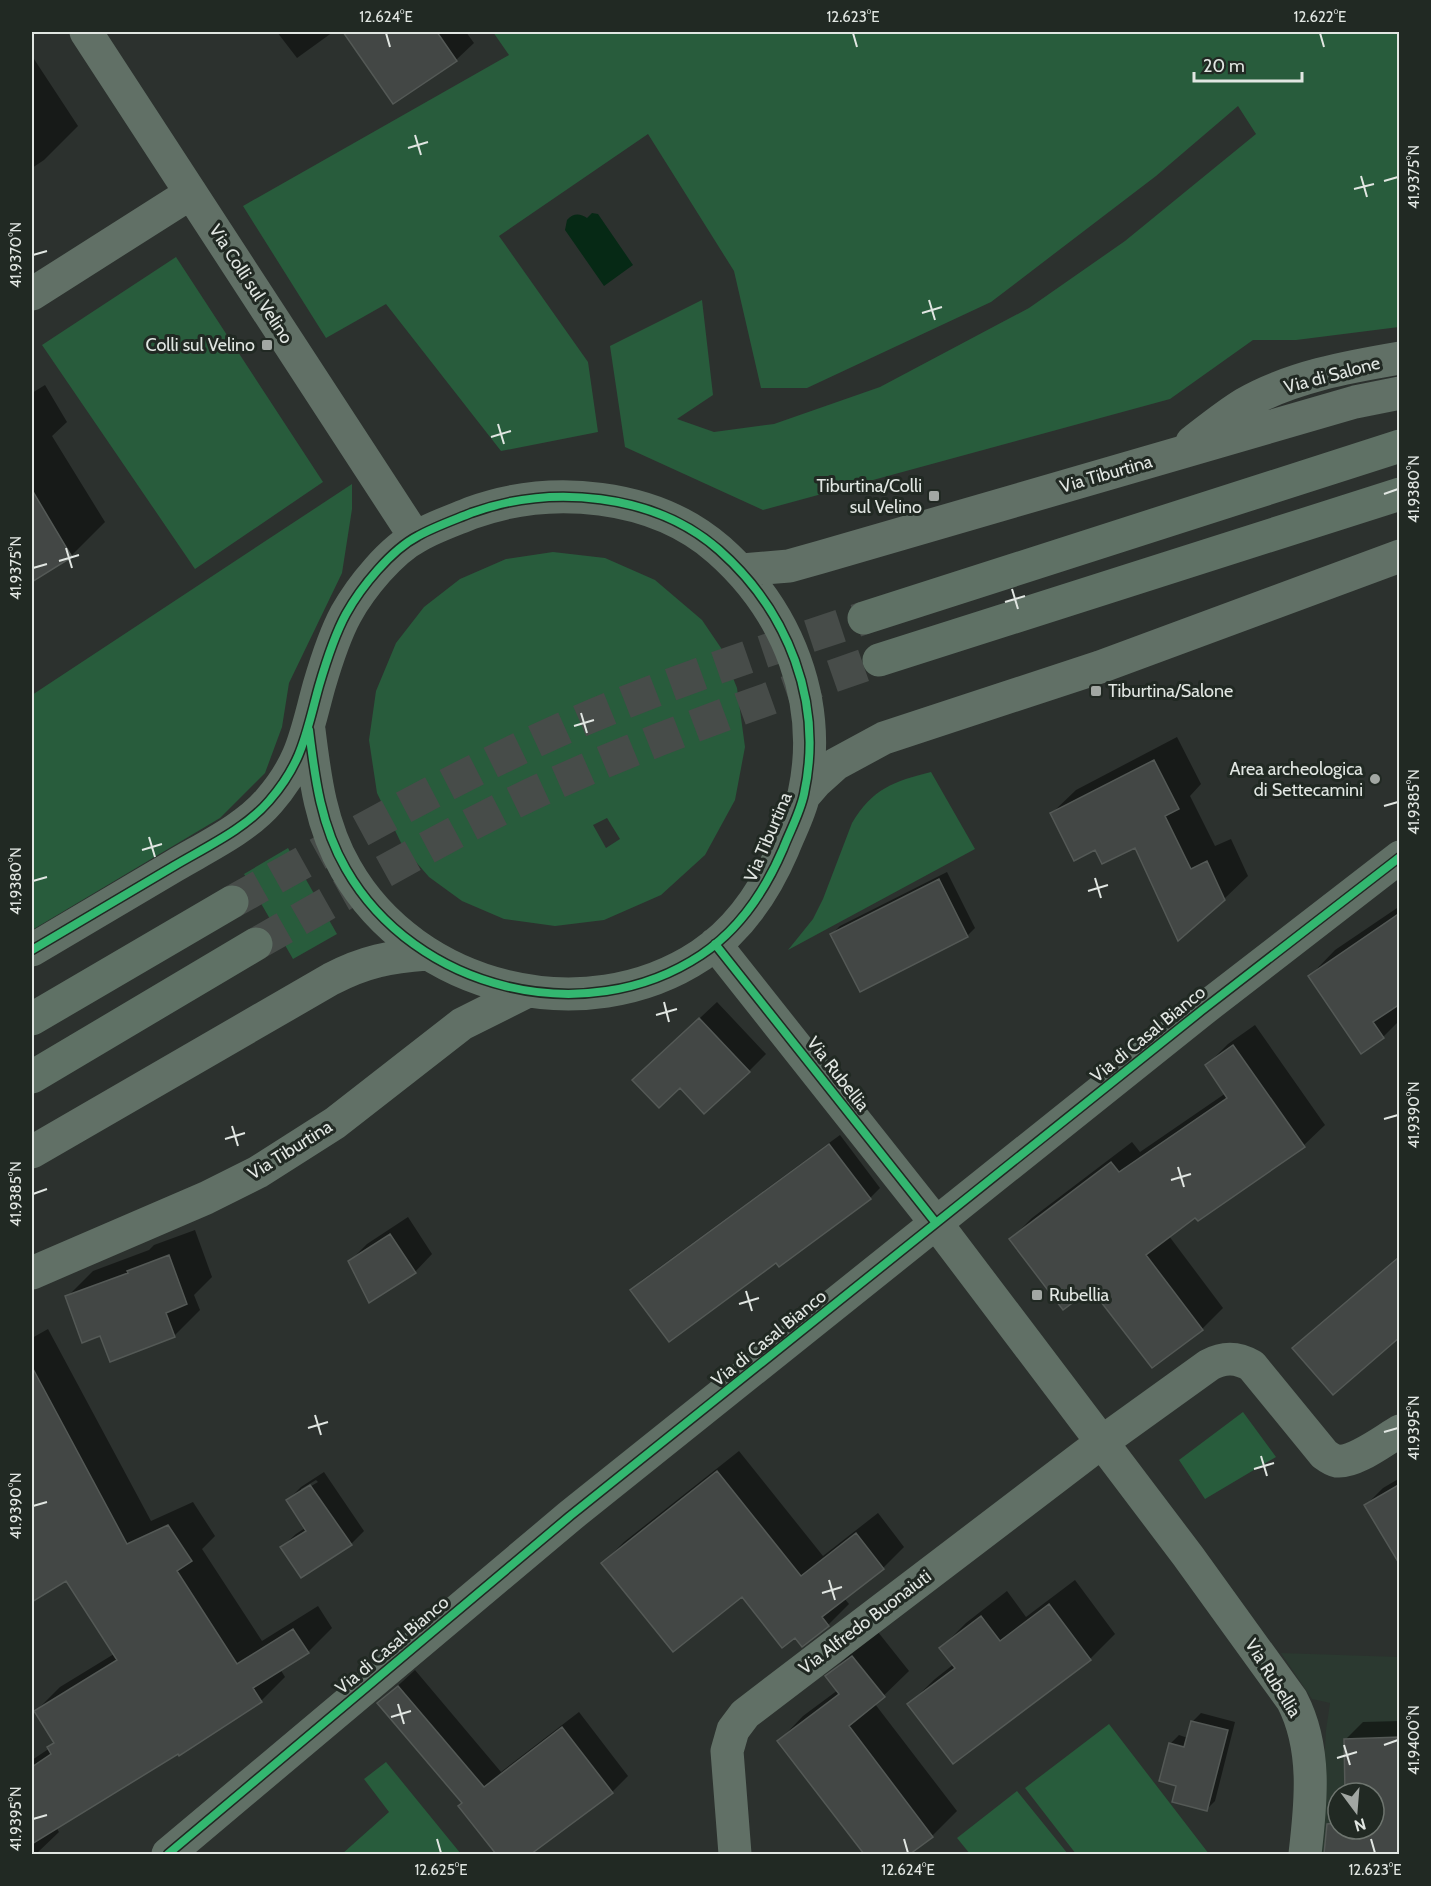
<svg xmlns="http://www.w3.org/2000/svg" width="1431" height="1886" font-family="Cabin,sans-serif">
<style>
.built{fill:#2b3930;fill-rule:evenodd}
.green{fill:#285c3c;fill-rule:evenodd}
.water{fill:#062915}
.shadow{fill:#0007;fill-rule:evenodd}
.building{fill:#434745;stroke:#545956;stroke-width:1.5}
.lines{fill:none;stroke-linecap:round;stroke-linejoin:round}
.major-tunnel{stroke:#474c49;stroke-width:33;stroke-dasharray:33 16;stroke-linecap:butt}
.minor{stroke:#617066;stroke-width:33}
.major{stroke:#5f7165;stroke-width:33}
.cycleway-casing{stroke:#212923;stroke-width:11}
.cycleway{stroke:#33b770;stroke-width:8}
.ticks{fill:none;stroke:#e1e6e2;stroke-width:2}
.poi-dot{fill:#a2a7a3;stroke:#212923;stroke-width:2}
.labels{text-anchor:middle;stroke-width:6;stroke-linejoin:round;paint-order:stroke}
.street-label{font-size:18px;fill:#e1e6e2;stroke:#212923}
.poi-label{font-size:18px;fill:#e1e6e2;stroke:#212923;text-anchor:end}
.neatline{fill:none;stroke:#e1e6e2;stroke-width:2}
.ticks-label{font-size:15px;text-anchor:middle;fill:#e1e6e2}
</style>
<rect width="100%" height="100%" fill="#2c312e"/>
<path class="built" d="M1281,1653L1399,1657V1854H1319L1326,1730L1330,1703L1312,1699ZM1338,1793H1374V1829H1338Z"/>
<path class="green" d="M493,32H1399V327L1296,340H1253L1170,399L763,510L625,447L610,346L702,300L713,395L677,419L714,432L774,424L880,387L1029,308L1125,241L1256,134L1238,106L1156,176L991,302L807,388H761L734,271L648,134L499,236L588,362L598,432L501,451L386,304L326,338L243,206L509,55Z
M176,257L323,482L195,569L42,345Z
M352,484V509L342,573L289,683L282,727L265,773L220,818L32,930V695Z
M553,552L605,558L655,580L702,620L721,648L737,688L745,747L735,800L705,855L661,895L604,920L555,926L504,919L462,901L429,877L403,847L377,793L369,740L376,691L396,643L424,607L460,579L506,559ZM607,818L620,839L606,848L593,825Z
M931,772L975,849L788,950L813,919L823,899L852,823C872,789 894,781 931,772Z
M288,848L337,934L293,959L244,874Z
M1243,1412L1276,1457L1205,1499L1179,1460Z
M1109,1724L1209,1854H1076L1025,1788Z
M386,1762L461,1854H342L389,1812L364,1779Z
M1017,1791L1068,1854H970L957,1838Z"/>
<path class="water" d="M592,213L598,214L633,265L604,286L565,230L567,220C573,213 580,213 587,218Z"/>
<path class="shadow" d="M277,32H333L297,58Z
M379,32H466L474,43L456,60L394,102L376,34Z
M32,56L78,126L44,160L32,168Z
M45,385L67,422L52,436L105,522L71,556L32,580V393Z
M1177,737L1201,784L1190,796L1215,846L1231,839L1248,876L1224,899L1136,846L1096,848L1052,813L1076,790Z
M947,872L975,928L967,936L832,934L840,926Z
M1400,906V1020L1383,1037L1310,976L1335,950Z
M717,1002L766,1054L749,1071L680,1086L652,1063Z
M1255,1025L1325,1125L1304,1145L1196,1216L1169,1236L1223,1308L1202,1329L1152,1366L1092,1286L1011,1239L1032,1218L1132,1142L1140,1152L1226,1093L1207,1065L1228,1044Z
M840,1135L880,1188L870,1198L777,1261L632,1290L642,1280Z
M408,1217L432,1254L415,1272L350,1261L367,1244Z
M195,1230L212,1277L194,1295L200,1310L174,1336L67,1297L93,1271L149,1250L154,1245Z
M1400,1255V1335L1294,1348L1311,1331Z
M48,1329L151,1521L193,1502L215,1536L202,1549L262,1641L318,1606L332,1628L308,1652L280,1669L285,1677L261,1701L56,1827L59,1832L36,1854H32V1760L50,1748L54,1741L36,1711L60,1687L114,1654L66,1579L32,1601V1524L67,1502L43,1463L32,1470V1338Z
M739,1451L823,1556L878,1513L904,1547L883,1568L844,1598L849,1604L828,1625L795,1636L743,1595L603,1563L624,1542Z
M324,1472L364,1531L351,1544L282,1547L296,1534L305,1528L288,1500L301,1487ZM316,1480L318,1482L301,1492V1489Z
M1400,1478V1562L1366,1505L1383,1488Z
M1075,1580L1115,1634L1090,1659L909,1704L935,1679L954,1664L941,1648L966,1623L1007,1591L1026,1617Z
M878,1632L909,1671L875,1704L957,1811L932,1836L908,1854H866L779,1741L803,1716L838,1690L827,1677L852,1652Z
M415,1670L501,1772L579,1712L628,1776L612,1792L529,1854H497L460,1806L463,1803L379,1703Z
M1201,1713L1235,1722L1215,1801L1207,1809L1178,1785L1170,1744L1179,1735L1188,1738L1192,1722Z
M1400,1721V1854H1325L1329,1824L1338,1815V1829H1374V1793H1347L1346,1739L1363,1722Z"/>
<path class="building" d="M343,32H437L457,61L393,104Z
M32,490L72,557L32,582Z
M1154,760L1179,809L1165,816L1191,869L1207,861L1225,900L1178,941L1135,848L1102,864L1095,850L1074,861L1050,813Z
M939,879L968,937L860,992L830,934Z
M1400,913V1004L1373,1022L1384,1038L1361,1054L1308,976Z
M699,1018L750,1072L704,1114L680,1088L659,1108L632,1080Z
M1233,1045L1305,1147L1198,1221L1195,1218L1146,1255L1203,1330L1152,1368L1091,1289L1063,1310L1009,1239L1111,1162L1119,1172L1227,1098L1205,1065Z
M829,1144L871,1199L779,1267L776,1263L669,1342L630,1290Z
M390,1234L416,1273L369,1303L348,1261Z
M169,1255L187,1304L166,1313L175,1337L110,1362L100,1336L82,1343L65,1296L128,1273L127,1271Z
M1400,1256V1337L1333,1395L1292,1348Z
M32,1367L127,1544L168,1525L192,1561L177,1571L237,1664L293,1629L309,1653L253,1688L262,1702L179,1756L178,1754L32,1844V1767L51,1754L47,1747L54,1743L34,1711L117,1660L66,1581L32,1602Z
M717,1471L801,1576L856,1533L884,1569L822,1617L829,1626L802,1647L795,1638L782,1648L742,1597L673,1652L601,1563Z
M1400,1484V1565L1364,1505Z
M310,1485L352,1545L301,1578L280,1547L306,1531L286,1500Z
M1049,1604L1091,1660L953,1764L907,1704L955,1668L939,1648L981,1616L1000,1641Z
M852,1656L885,1697L849,1726L933,1837L910,1854H864L777,1741L839,1694L825,1676Z
M398,1686L484,1787L562,1727L613,1793L531,1854H496L458,1806L462,1803L377,1703Z
M1191,1721L1228,1730L1207,1811L1172,1802L1176,1786L1159,1781L1169,1743L1184,1747Z
M1400,1737V1854H1324L1327,1824L1338,1823V1829H1374V1793H1345L1344,1739Z"/>
<g class="lines">
<path class="major-tunnel" d="M232,902C338,843 443,783 553,733C654,687 759,653 864,618
M256,944C339,897 421,849 507,806C627,747 753,704 879,660"/>
<path class="minor" d="M86,32L415,537
M32,294L191,193
M1192,442C1209,429 1226,415 1244,404C1291,377 1347,367 1400,358
M742,570L789,566L821,557L1355,402L1400,393
M803,797L816,782L836,764L884,738L1100,667L1400,556
M715,944L936,1223L1188,1556L1292,1700C1317,1748 1311,1803 1305,1854
M32,950C79,922 126,894 174,866C206,847 245,829 269,801C303,762 306,733 319,686C326,662 334,636 346,614C361,587 391,550 418,536C434,527 454,520 471,513C551,484 654,493 719,550C788,611 824,702 804,794C800,813 790,831 783,849C765,891 740,929 701,955C585,1032 415,990 346,869C321,826 315,779 309,730
M32,1152L331,979C366,961 389,957 427,954
M32,1273L206,1198L258,1172L335,1123L462,1024L528,991
M168,1854L570,1516L1201,1011L1400,857
M735,1854L727,1751L733,1730L745,1714L1102,1442L1209,1365C1224,1357 1237,1357 1252,1366L1324,1454C1328,1457 1332,1460 1337,1461C1355,1463 1384,1440 1400,1431"/>
<path class="major" d="M864,618L1400,446
M879,660L1400,494
M32,1019L232,902
M32,1077L256,944"/>
<g class="cycleway-casing">
<path id="cycleway" d="M715,944L936,1223
M32,950C79,922 126,894 174,866C206,847 245,829 269,801C303,762 306,733 319,686C326,662 334,636 346,614C361,587 391,550 418,536C434,527 454,520 471,513C551,484 654,493 719,550C788,611 824,702 804,794C800,813 790,831 783,849C765,891 740,929 701,955C585,1032 415,990 346,869C321,826 315,779 309,730
M168,1854L570,1516L1201,1011L1400,857"/>
</g>
<use href="#cycleway" class="cycleway"/>
</g>
<path class="ticks" d="M386,33L390,47M853,33L857,47M1320,33L1324,47M415,135L421,155M408,148L428,142M1361,176L1367,197M1384,181L1398,177M1354,189L1374,184M33,255L47,251M929,300L935,320M922,313L942,307M498,424L504,444M491,437L511,431M1384,494L1398,489M66,548L72,568M59,561L79,555M33,568L47,564M1012,589L1018,609M1005,602L1025,596M581,713L587,733M574,726L594,720M1384,806L1398,802M149,837L155,857M142,850L162,844M1095,878L1101,898M33,881L47,877M1088,891L1108,885M664,1002L669,1022M656,1015L677,1009M1384,1119L1398,1115M232,1126L238,1146M225,1139L245,1133M1178,1167L1184,1187M1171,1180L1191,1174M33,1194L47,1189M746,1291L752,1311M739,1304L759,1298M315,1415L321,1435M308,1428L328,1422M1384,1432L1398,1428M1261,1456L1267,1476M1254,1469L1274,1463M33,1506L47,1502M829,1580L835,1600M822,1593L842,1587M398,1704L404,1724M391,1717L411,1711M1344,1745L1350,1765M1384,1745L1398,1740M1337,1758L1357,1752M33,1819L47,1815M437,1839L441,1853M904,1839L908,1853M1371,1839L1375,1853"/>
<g class="poi-dot">
<rect x="261" y="339" width="12" height="12" rx="3"/>
<rect x="928" y="490" width="12" height="12" rx="3"/>
<rect x="1090" y="685" width="12" height="12" rx="3"/>
<circle cx="1375" cy="779" r="6"/>
<rect x="1031" y="1289" width="12" height="12" rx="3"/>
</g>
<g class="labels">
<g class="street-label">
<text transform="translate(251 284) rotate(57)" y="6">Via Colli sul Velino</text>
<text transform="translate(1332 375) rotate(-15)" y="6">Via di Salone</text>
<text transform="translate(1106 474) rotate(-16)" y="6">Via Tiburtina</text>
<text transform="translate(768 837) rotate(-67)" y="6">Via Tiburtina</text>
<text transform="translate(1148 1034) rotate(-39)" y="6">Via di Casal Bianco</text>
<text transform="translate(838 1074) rotate(52)" y="6">Via Rubellia</text>
<text transform="translate(290 1150) rotate(-32)" y="6">Via Tiburtina</text>
<text transform="translate(769 1338) rotate(-39)" y="6">Via di Casal Bianco</text>
<text transform="translate(865 1622) rotate(-37)" y="6">Via Alfredo Buonaiuti</text>
<text transform="translate(392 1645) rotate(-40)" y="6">Via di Casal Bianco</text>
<text transform="translate(1273 1678) rotate(58)" y="6">Via Rubellia</text>
</g>
<g class="poi-label">
<text x="255" y="351">Colli sul Velino</text>
<text x="922" y="492">Tiburtina/Colli<tspan x="922" dy="21">sul Velino</tspan></text>
<text x="1108" y="697" text-anchor="start">Tiburtina/Salone</text>
<text x="1363" y="775">Area archeologica<tspan x="1363" dy="21">di Settecamini</tspan></text>
<text x="1049" y="1301" text-anchor="start">Rubellia</text>
</g>
</g>
<rect width="1431" height="1886" fill="none" stroke="#212923" stroke-width="66"/>
<g transform="translate(1356 1811) rotate(164)"><circle r="28" fill="#212923" stroke="#6e756f" stroke-width="1.5"/>
<path d="M0-4.5L10 22L0 15L-10 22Z" fill="#a2a7a3"/>
<text y="-9" font-size="16" font-weight="bold" text-anchor="middle" fill="#e1e6e2">N</text>
</g>
<path d="M1194 72v9h108v-9" fill="none" stroke="#e1e6e2" stroke-width="3"/>
<text x="1203" y="72" font-size="18" fill="#e1e6e2" stroke="#212923" stroke-width="4.5" paint-order="stroke">20 m</text>
<rect x="33" y="33" width="1365" height="1820" class="neatline"/>
<g class="ticks-label">
<text x="386" y="22">12.624°E</text>
<text x="853" y="22">12.623°E</text>
<text x="1320" y="22">12.622°E</text>
<text transform="translate(1414 177) rotate(-90)" y="5">41.9375°N</text>
<text transform="translate(16 255) rotate(-90)" y="5">41.9370°N</text>
<text transform="translate(1414 489) rotate(-90)" y="5">41.9380°N</text>
<text transform="translate(16 568) rotate(-90)" y="5">41.9375°N</text>
<text transform="translate(1414 802) rotate(-90)" y="5">41.9385°N</text>
<text transform="translate(16 881) rotate(-90)" y="5">41.9380°N</text>
<text transform="translate(1414 1115) rotate(-90)" y="5">41.9390°N</text>
<text transform="translate(16 1194) rotate(-90)" y="5">41.9385°N</text>
<text transform="translate(1414 1428) rotate(-90)" y="5">41.9395°N</text>
<text transform="translate(16 1506) rotate(-90)" y="5">41.9390°N</text>
<text transform="translate(1414 1740) rotate(-90)" y="5">41.9400°N</text>
<text transform="translate(16 1819) rotate(-90)" y="5">41.9395°N</text>
<text x="441" y="1875">12.625°E</text>
<text x="908" y="1875">12.624°E</text>
<text x="1375" y="1875">12.623°E</text>
</g>
</svg>
